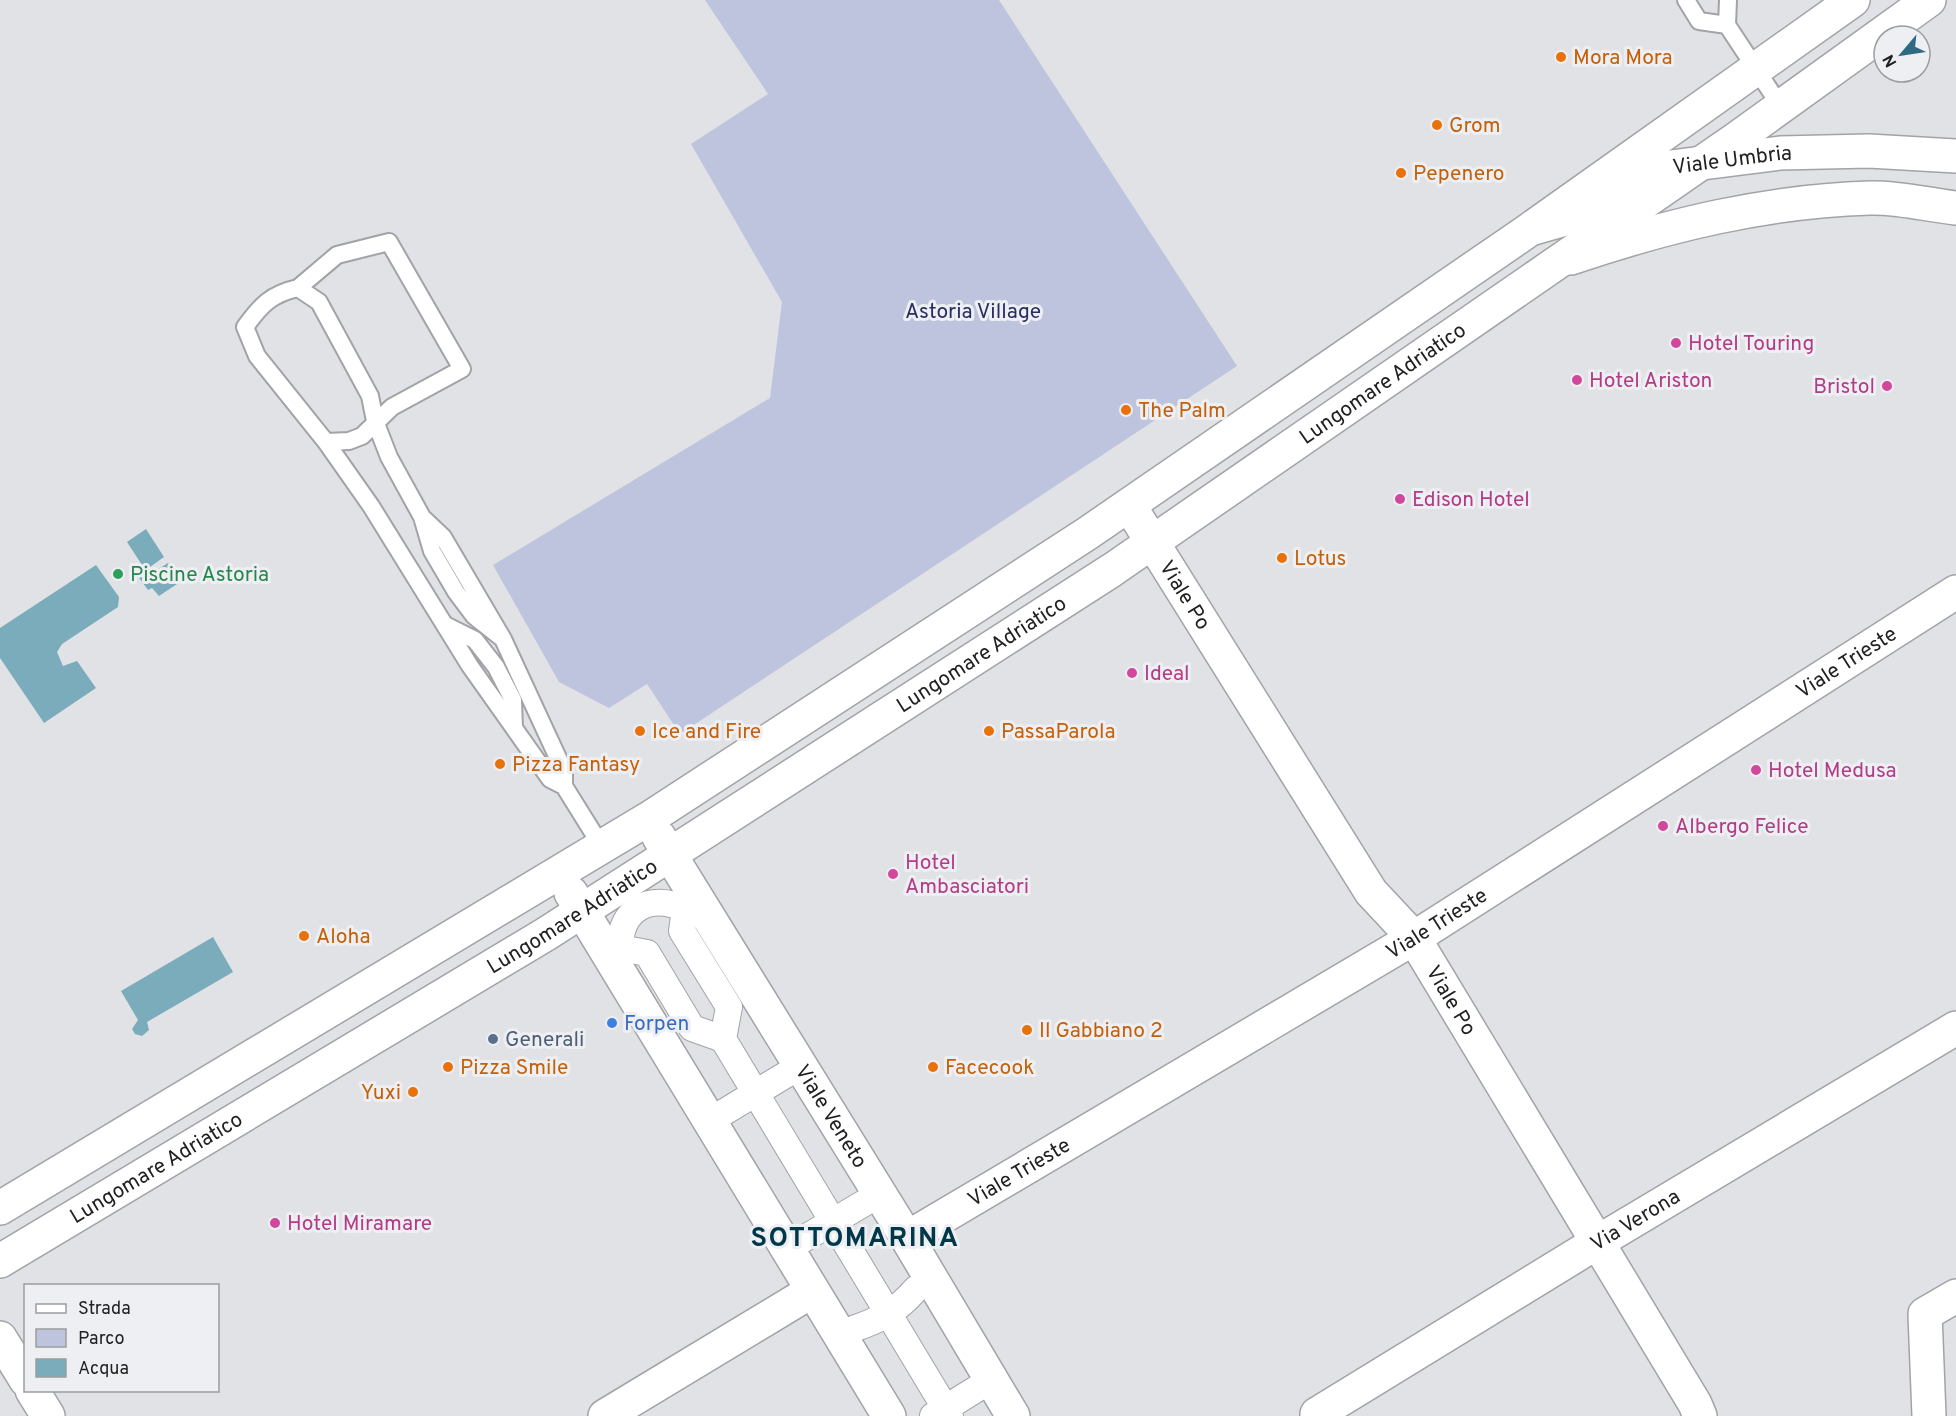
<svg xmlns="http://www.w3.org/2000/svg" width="1956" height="1416" font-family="Overpass,sans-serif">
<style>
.green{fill:#bec4dd}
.water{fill:#7aacbc}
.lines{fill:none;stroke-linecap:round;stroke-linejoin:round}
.service-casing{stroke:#a2a3a7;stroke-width:20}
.pedestrian-casing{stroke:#a2a3a7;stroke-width:28}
.minor-casing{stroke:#a2a3a7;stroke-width:36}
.tertiary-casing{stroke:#a2a3a7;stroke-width:36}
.service{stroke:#fff;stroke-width:16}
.pedestrian{stroke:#fff;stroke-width:26}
.minor{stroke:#fff;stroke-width:33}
.tertiary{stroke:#fff;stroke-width:33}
.food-dot{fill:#e8710a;stroke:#eeeff3;stroke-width:2}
.hotel-dot{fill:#d1479c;stroke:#eeeff3;stroke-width:2}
.leisure-dot{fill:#2e9e5b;stroke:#eeeff3;stroke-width:2}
.shop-dot{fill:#3f7fe0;stroke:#eeeff3;stroke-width:2}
.service-dot{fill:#5c6f8a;stroke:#eeeff3;stroke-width:2}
.labels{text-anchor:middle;stroke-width:6;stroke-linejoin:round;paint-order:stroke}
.food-label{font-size:21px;fill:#c56008;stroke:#eeeff3;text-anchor:start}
.street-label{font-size:21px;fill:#202122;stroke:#eeeff3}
.park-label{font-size:21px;fill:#282e60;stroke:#eeeff3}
.hotel-label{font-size:21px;fill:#b23c85;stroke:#eeeff3;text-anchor:start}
.leisure-label{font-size:21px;fill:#27864d;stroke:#eeeff3;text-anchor:start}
.shop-label{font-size:21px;fill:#366cbe;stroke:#eeeff3;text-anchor:start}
.service-label{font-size:21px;fill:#4e5e75;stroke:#eeeff3;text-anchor:start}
.district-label{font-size:27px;font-weight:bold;letter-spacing:1.5px;fill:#013849;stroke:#eeeff3}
</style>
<rect width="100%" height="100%" fill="#e1e2e5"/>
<path class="green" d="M705,0H999L1237,366L680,734L647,684L609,708L559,682L493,565L770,398L782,302L691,144L768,94Z"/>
<path class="water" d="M146,529L164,557L150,567L154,572L168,563L180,582L159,596L152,588L148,590L134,571L142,565L127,542Z
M96,565L119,597L118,607L62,644L57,652L63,666L77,661L96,688L44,723L0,658V628Z
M213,937L233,972L147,1022L149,1030L142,1036L135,1034L132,1029L138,1020L121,991Z"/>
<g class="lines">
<g class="service-casing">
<path id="service" d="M1686,0L1699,21L1727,25
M1728,0L1727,25L1781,107
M298,288L337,255L389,242L462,369L392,407L362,436L349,441L326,442
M424,519L443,537L503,639L564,771V786L602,847
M445,625L475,640L496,667L513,700L514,728
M503,639L474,616L456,592L432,551L422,517L389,457L375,421L370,396L319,302L298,288C271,294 261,305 245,327L257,356L326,442L371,506L470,666L550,779L564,786"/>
</g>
<g class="pedestrian-casing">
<path id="pedestrian" d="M723,1039L692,1028L647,953L620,948C620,908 650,893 685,909L682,931L729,1007L723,1039L950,1416
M721,1114L787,1074
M800,1241L866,1202
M853,1329C880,1320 897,1311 916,1289
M933,1416L978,1388"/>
</g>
<g class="minor-casing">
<g id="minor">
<path id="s1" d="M1534,228L1590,212L1655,169L1780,153L1869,151L1956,156"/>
<path d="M1571,258C1668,225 1767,201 1870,198C1898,197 1928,205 1956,208"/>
<path id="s2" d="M1129,505L1371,892L1414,938L1695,1404L1700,1416"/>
<path id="s3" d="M907,1238L1414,938L1956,592"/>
<path d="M0,1338L26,1380"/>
<path d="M32,1390L48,1416"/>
<path d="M605,1416L812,1291"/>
<path id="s4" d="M1318,1416L1317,1414L1596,1243L1956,1028"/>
<path d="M1929,1416L1925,1314L1956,1296"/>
</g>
</g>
<g class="tertiary-casing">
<g id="tertiary">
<path id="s5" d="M659,837L907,1238L1013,1416"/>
<path d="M571,893L889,1416"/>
<path d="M0,1208L648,819L1088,533L1526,232L1853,0"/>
<path id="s6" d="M0,1261L546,934L1112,570L1736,139L1929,0"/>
</g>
</g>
<use href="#service" class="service"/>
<use href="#pedestrian" class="pedestrian"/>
<use href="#minor" class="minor"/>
<use href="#tertiary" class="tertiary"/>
</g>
<g class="food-dot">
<circle cx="1561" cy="57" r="6"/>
<circle cx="1437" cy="125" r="6"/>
<circle cx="1401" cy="173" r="6"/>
<circle cx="1126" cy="410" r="6"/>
<circle cx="1282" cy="558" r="6"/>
<circle cx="640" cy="731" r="6"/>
<circle cx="989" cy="731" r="6"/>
<circle cx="500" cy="764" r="6"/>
<circle cx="304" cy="936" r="6"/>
<circle cx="1027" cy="1030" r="6"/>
<circle cx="448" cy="1067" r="6"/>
<circle cx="933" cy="1067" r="6"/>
<circle cx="413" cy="1092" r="6"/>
</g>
<g class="hotel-dot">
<circle cx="1676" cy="343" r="6"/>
<circle cx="1577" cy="380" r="6"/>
<circle cx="1887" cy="386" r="6"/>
<circle cx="1400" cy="499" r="6"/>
<circle cx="1132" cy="673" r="6"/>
<circle cx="1756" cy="770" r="6"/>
<circle cx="1663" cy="826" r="6"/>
<circle cx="893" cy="874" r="6"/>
<circle cx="275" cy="1223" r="6"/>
</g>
<circle class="leisure-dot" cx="118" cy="574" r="6"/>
<circle class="shop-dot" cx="612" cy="1023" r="6"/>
<circle class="service-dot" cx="493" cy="1039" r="6"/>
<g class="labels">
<g class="food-label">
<text x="1573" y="64">Mora Mora</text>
<text x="1449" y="132">Grom</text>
<text x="1413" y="180">Pepenero</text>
<text x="1138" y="417">The Palm</text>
<text x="1294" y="565">Lotus</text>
<text x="652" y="738">Ice and Fire</text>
<text x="1001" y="738">PassaParola</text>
<text x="512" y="771">Pizza Fantasy</text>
<text x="316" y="943">Aloha</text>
<text x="1039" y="1037">Il Gabbiano 2</text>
<text x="460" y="1074">Pizza Smile</text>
<text x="945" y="1074">Facecook</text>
<text x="401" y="1099" text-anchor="end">Yuxi</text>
</g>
<g class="street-label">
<text dy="7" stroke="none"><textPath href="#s1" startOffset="214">Viale Umbria</textPath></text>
<text dy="7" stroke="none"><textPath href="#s6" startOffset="1638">Lungomare Adriatico</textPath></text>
<text dy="7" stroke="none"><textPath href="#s2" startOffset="106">Viale Po</textPath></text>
<text dy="7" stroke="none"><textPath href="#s6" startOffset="1154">Lungomare Adriatico</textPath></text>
<text dy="7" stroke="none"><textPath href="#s3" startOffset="1102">Viale Trieste</textPath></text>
<text dy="7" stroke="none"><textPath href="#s6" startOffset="668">Lungomare Adriatico</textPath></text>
<text dy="7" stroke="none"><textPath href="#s3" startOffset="616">Viale Trieste</textPath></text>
<text dy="7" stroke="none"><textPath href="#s2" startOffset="592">Viale Po</textPath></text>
<text dy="7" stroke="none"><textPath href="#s5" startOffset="328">Viale Veneto</textPath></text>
<text dy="7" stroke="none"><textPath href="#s6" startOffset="182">Lungomare Adriatico</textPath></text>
<text dy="7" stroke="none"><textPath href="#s3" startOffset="130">Viale Trieste</textPath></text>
<text dy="7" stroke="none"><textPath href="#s4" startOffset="375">Via Verona</textPath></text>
</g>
<g class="park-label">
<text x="973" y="318">Astoria Village</text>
</g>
<g class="hotel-label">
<text x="1688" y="350">Hotel Touring</text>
<text x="1589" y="387">Hotel Ariston</text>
<text x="1875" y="393" text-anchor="end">Bristol</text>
<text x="1412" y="506">Edison Hotel</text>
<text x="1144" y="680">Ideal</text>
<text x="1768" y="777">Hotel Medusa</text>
<text x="1675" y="833">Albergo Felice</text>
<text x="905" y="869">Hotel<tspan x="905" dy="24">Ambasciatori</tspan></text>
<text x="287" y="1230">Hotel Miramare</text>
</g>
<g class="leisure-label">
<text x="130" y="581">Piscine Astoria</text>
</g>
<g class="shop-label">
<text x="624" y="1030">Forpen</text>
</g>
<g class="service-label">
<text x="505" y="1046">Generali</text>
</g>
<g class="district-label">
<text x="855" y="1246">SOTTOMARINA</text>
</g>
</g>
<rect x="24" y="1284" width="195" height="108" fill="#eeeff3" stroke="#9c9d9f" stroke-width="1.5"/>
<rect x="36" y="1304" width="30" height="9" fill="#ffffff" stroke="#9c9d9f" stroke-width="1.5"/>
<text x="78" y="1314" font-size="18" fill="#202122">Strada</text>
<rect x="36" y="1329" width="30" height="18" fill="#bec4dd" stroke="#9c9d9f" stroke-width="1.5"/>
<text x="78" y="1344" font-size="18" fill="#202122">Parco</text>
<rect x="36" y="1359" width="30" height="18" fill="#7aacbc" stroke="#9c9d9f" stroke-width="1.5"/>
<text x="78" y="1374" font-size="18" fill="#202122">Acqua</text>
<g transform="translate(1902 54) rotate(241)"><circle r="28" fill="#eeeff3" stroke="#9c9d9f" stroke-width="1.5"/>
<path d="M0-4.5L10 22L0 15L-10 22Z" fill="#2e6a81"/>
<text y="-9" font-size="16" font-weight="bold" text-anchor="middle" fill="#202122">N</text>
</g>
</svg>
